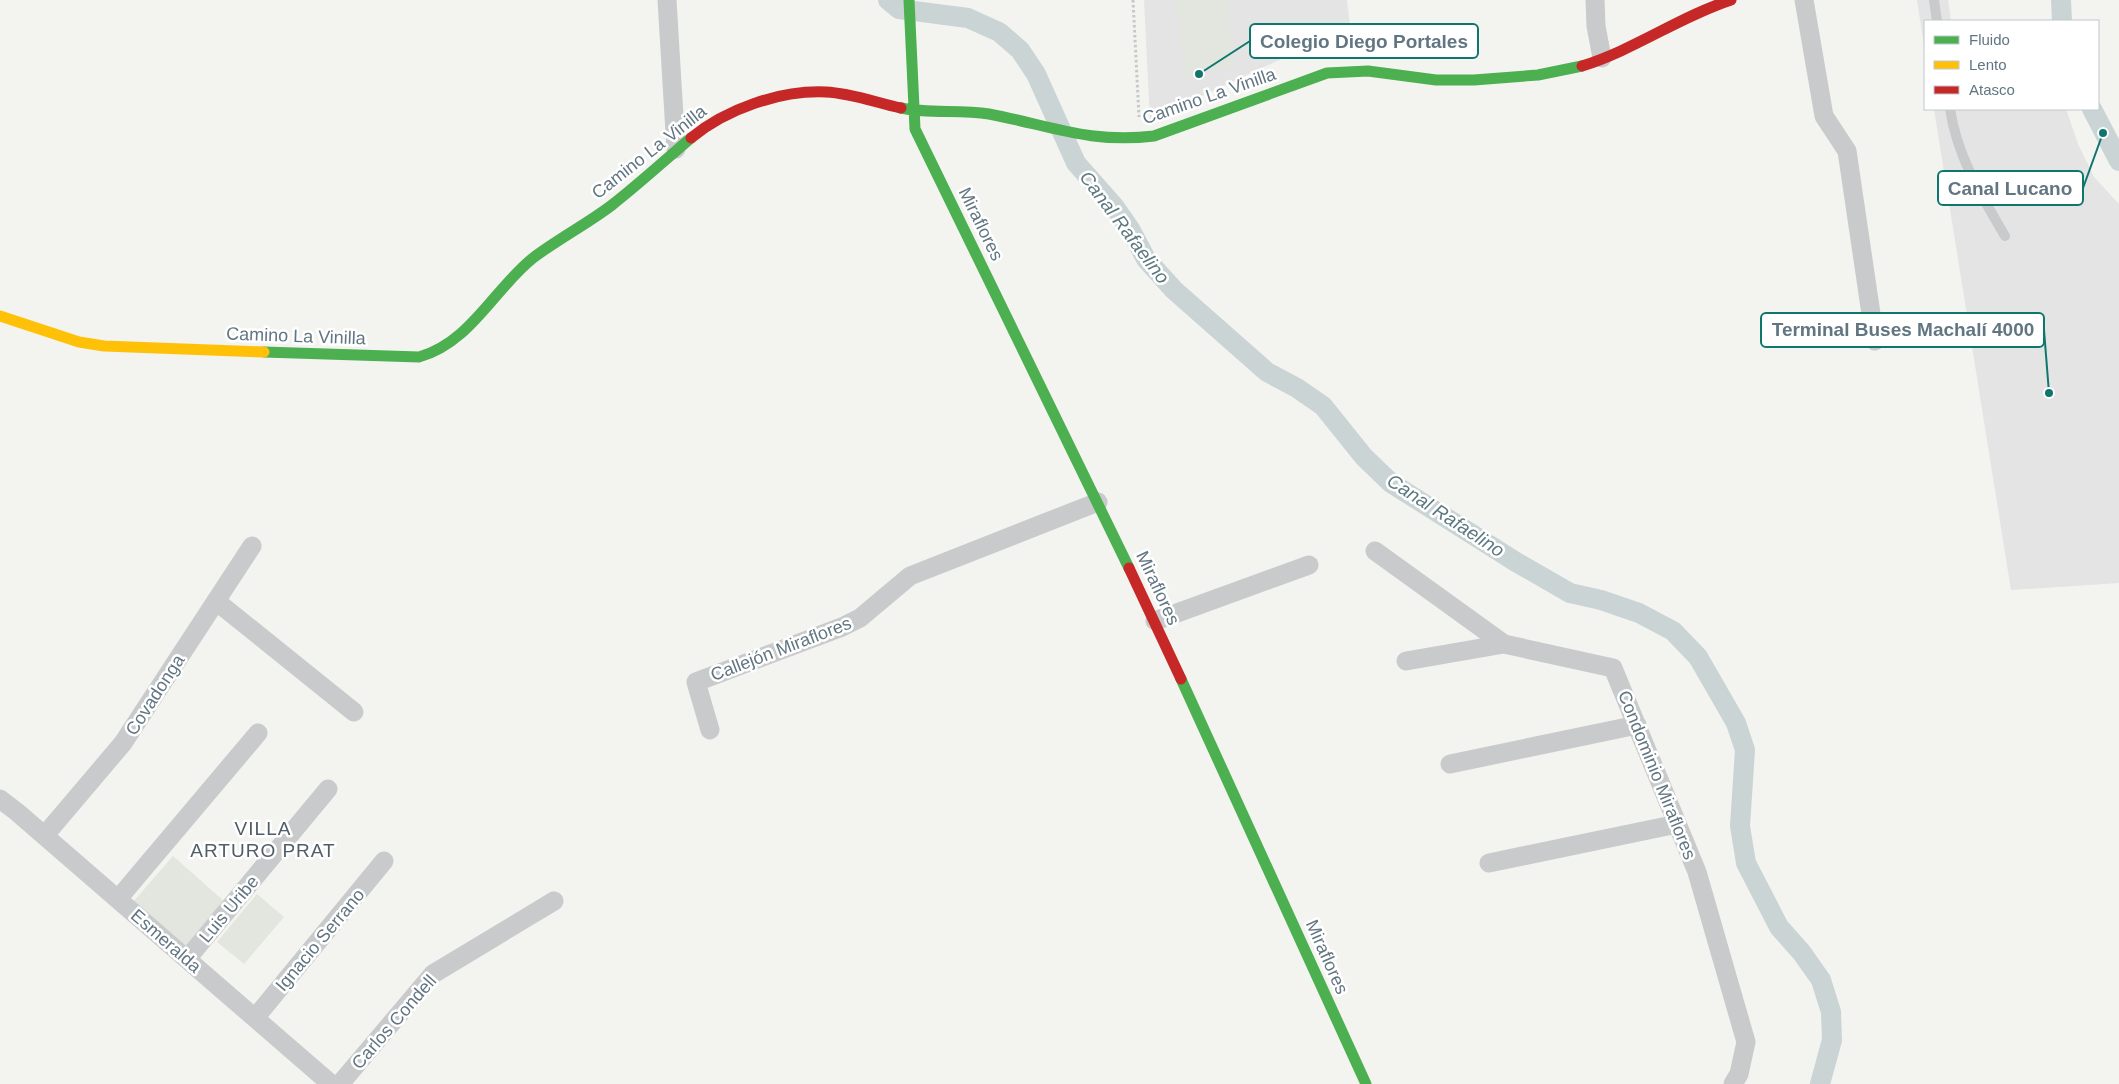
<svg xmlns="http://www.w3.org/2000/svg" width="2119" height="1084" font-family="Arial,sans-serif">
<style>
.built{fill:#e3e4e3}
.green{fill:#e2e6de}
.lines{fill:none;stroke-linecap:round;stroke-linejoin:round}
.canal{stroke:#cad4d5;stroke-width:20}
.path{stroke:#c7c8c8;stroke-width:3;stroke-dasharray:2.5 2.5;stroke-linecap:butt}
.lane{stroke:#c8cacb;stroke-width:10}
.street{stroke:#c8cacb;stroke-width:19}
.fast{stroke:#4caf50;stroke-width:11}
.slow{stroke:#ffc107;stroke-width:11}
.jam{stroke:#c62828;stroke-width:11}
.labels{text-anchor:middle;stroke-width:5;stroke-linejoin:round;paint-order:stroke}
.street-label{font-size:18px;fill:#627682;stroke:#fff}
.water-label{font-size:19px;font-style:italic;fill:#5d7980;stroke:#fff}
.neighbourhood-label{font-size:19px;letter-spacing:1px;fill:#505e67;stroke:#fff}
.leader{fill:none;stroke:#0f766e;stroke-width:2}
.callout-dot{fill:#0f766e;stroke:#fff;stroke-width:2}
.callout{fill:#fff;stroke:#0f766e;stroke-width:2}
.callout-label{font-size:19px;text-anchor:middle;font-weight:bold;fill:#627682}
</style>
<rect width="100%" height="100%" fill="#f3f3f0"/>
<path class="built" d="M1144,0H1347L1350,27L1150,120Z
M1917,0H1948L1951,21H1925V52Z
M1934,109H2066L2078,144L2094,177L2119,204V583L2011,590Z"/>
<path class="green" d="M1176,0H1227L1234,68L1185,74Z
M173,856L225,902L187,948L133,902Z
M257,894L284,917L244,964L217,942Z"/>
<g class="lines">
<path class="canal" d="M888,0L899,9L968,18L999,32L1020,50L1036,74L1076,163L1114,206L1130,229L1146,259L1174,290L1267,372L1297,388L1323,406L1364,457L1391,483L1516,562L1570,593L1601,600L1639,613L1673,631L1698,657L1736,723L1745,750L1740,826L1746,863L1779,927L1802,953L1821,980L1831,1012L1832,1040L1820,1084
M2061,0L2062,21
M2092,109L2119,161"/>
<path class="path" d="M1133,0L1139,117"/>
<path class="lane" d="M1934,0L1937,21
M1950,109C1957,156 1981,195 2005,236"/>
<path class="street" d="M667,0L676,149
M1595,0L1596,26L1602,58
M1804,0L1824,116L1847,151L1875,341
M1375,551L1504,644
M216,601L354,712
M1155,621L1309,565
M1406,661L1504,644L1613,668L1697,872L1746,1042L1739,1074L1733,1084
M710,730L696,682L842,627L860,618L910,576L1098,502
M1450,764L1637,725
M0,799L17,812L331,1084
M45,835L123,743L252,546
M1489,863L1677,824
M118,899L258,733
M187,959L328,789
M255,1018L384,861
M340,1084L433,974L554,901"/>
<path class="fast" d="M909,0L915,129L1129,568
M901,108C930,114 960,109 989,114C1048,125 1091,144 1154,136L1327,73L1368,71L1436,80H1474L1538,75L1582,66
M264,352L419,357C470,343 494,289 533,258C558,239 587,224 612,205C639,184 665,160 691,138
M1181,679L1366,1084"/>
<path class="slow" d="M0,316L79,342L104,346L264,352"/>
<path class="jam" d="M1582,66C1634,50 1679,17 1731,0
M691,138C726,109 780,90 826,92C851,93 877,103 901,108
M1129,568L1181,679"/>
</g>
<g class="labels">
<g class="street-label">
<text transform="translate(1209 96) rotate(-19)" y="6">Camino La Vinilla</text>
<text transform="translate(649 152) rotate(-38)" y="6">Camino La Vinilla</text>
<text transform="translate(981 224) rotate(64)" y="6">Miraflores</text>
<text transform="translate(296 336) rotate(2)" y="6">Camino La Vinilla</text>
<text transform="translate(1158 588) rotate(65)" y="6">Miraflores</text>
<text transform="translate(781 649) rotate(-21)" y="6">Callejón Miraflores</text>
<text transform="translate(155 695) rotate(-57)" y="6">Covadonga</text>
<text transform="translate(1657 775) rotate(68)" y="6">Condominio Miraflores</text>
<text transform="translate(229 909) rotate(-50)" y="6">Luis Uribe</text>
<text transform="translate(320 940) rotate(-50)" y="6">Ignacio Serrano</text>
<text transform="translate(166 941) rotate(41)" y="6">Esmeralda</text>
<text transform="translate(1327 957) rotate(66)" y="6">Miraflores</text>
<text transform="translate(394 1022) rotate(-49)" y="6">Carlos Condell</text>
</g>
<g class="water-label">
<text transform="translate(1125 227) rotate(53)" y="7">Canal Rafaelino</text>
<text transform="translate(1446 515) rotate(33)" y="7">Canal Rafaelino</text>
</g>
<g class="neighbourhood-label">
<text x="263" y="835">VILLA<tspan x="263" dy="22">ARTURO PRAT</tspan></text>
</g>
</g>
<path class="leader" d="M1199 74L1250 41M2103 133L2083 188M2049 393L2044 330"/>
<g class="callout-dot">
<circle cx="1199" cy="74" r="5"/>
<circle cx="2103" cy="133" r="5"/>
<circle cx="2049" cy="393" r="5"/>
</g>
<g class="callout">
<rect x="1250" y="24" width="228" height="34" rx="5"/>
<rect x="1938" y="171" width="145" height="34" rx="5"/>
<rect x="1761" y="313" width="283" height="34" rx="5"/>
</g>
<g class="callout-label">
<text x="1364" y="48">Colegio Diego Portales</text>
<text x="2010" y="195">Canal Lucano</text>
<text x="1903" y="336">Terminal Buses Machalí 4000</text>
</g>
<rect x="1924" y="20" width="175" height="90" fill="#ffffff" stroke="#c0c8cd"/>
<rect x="1934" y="36" width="25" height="8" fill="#4caf50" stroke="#c0c8cd"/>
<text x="1969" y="45" font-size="15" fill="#627682">Fluido</text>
<rect x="1934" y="61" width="25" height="8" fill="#ffc107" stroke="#c0c8cd"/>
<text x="1969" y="70" font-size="15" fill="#627682">Lento</text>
<rect x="1934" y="86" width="25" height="8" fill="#c62828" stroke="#c0c8cd"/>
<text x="1969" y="95" font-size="15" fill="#627682">Atasco</text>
</svg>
